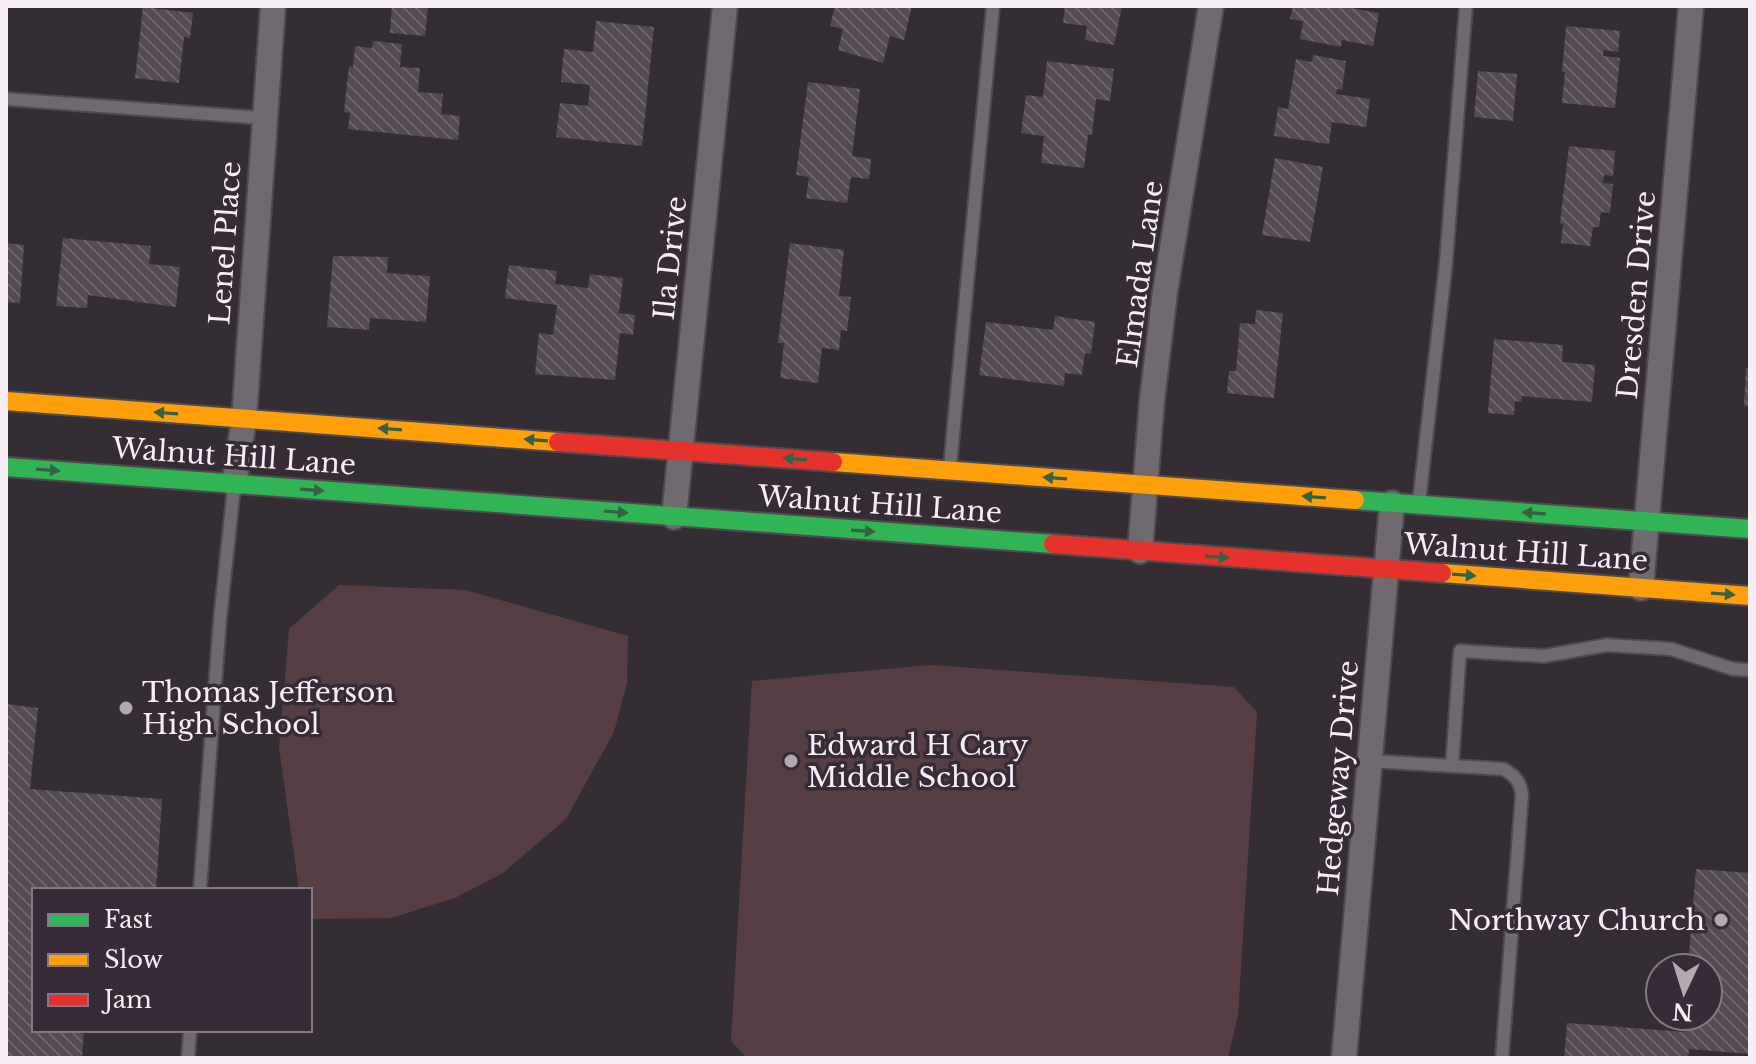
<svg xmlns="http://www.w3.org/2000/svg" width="1756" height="1064" font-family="'Libre Baskerville',serif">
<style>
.garden{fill:#573e44}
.building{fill:url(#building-back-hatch)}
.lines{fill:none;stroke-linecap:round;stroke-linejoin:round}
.lane-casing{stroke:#504a4f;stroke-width:16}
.street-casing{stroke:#504a4f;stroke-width:28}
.fast-casing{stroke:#504a4f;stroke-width:22}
.slow-casing{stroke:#504a4f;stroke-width:22}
.jam-casing{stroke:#504a4f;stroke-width:22}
.lane{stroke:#6f6a6f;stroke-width:12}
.street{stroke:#6f6a6f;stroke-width:24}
.fast{stroke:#30b455;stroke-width:18}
.slow{stroke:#ff9f0a;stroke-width:18}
.jam{stroke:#e5322d;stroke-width:18}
.oneway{fill:#346243}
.poi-dot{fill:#b2aab1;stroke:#372b37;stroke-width:3}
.labels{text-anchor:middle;stroke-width:7;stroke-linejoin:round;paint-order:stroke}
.street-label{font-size:28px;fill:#f6edf5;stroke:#372b37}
.poi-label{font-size:28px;fill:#f6edf5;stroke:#372b37;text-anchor:start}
</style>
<defs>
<pattern id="building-back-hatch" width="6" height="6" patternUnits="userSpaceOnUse" patternTransform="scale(2)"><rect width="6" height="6" fill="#544a51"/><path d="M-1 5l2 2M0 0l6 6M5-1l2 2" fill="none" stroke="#6d646b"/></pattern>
</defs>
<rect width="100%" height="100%" fill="#342e34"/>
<path class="garden" d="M339,585L465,590L628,636L627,683L614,732L566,819L503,873L455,898L391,918L310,919V890H299L279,748L289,629Z
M931,665L1234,687L1257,712L1238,1015L1228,1058H747L731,1041L752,681Z"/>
<path class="building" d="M392,6H428L425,36L390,33Z
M835,6H912L904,40L890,36L883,63L838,50L843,29L830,26Z
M1065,6H1122L1114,45L1085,40L1087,26L1063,23Z
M1293,6H1350V8L1379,13L1373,46L1342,40L1341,47L1300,39L1303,21L1290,19Z
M143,7L193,13L190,38L184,37L179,83L135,78Z
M596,21L654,27L642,146L556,137L560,103L588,106L590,85L561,82L564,49L593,52Z
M1566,26L1620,31L1618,52L1604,50L1603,56L1620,58L1615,108L1562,103L1565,72H1562Z
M373,41L402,44L400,67L420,68L418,92L443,94L441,114L460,116L458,140L348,129L350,113L344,112L349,66L353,67L355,46L372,48Z
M1313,55L1346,61L1342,90L1337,89L1336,94L1370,99L1366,127L1332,122L1329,144L1274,136L1278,107L1288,109L1296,59L1312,62Z
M1047,61L1114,69L1110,101L1096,99L1092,135H1088L1084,168L1041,163L1044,136L1021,133L1026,95L1043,97Z
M1478,71L1517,74L1513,121L1474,117Z
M808,82L860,89L852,156L871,159L869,179L851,177L847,203L806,198L809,177L796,175Z
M1569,146L1615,151L1613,176L1604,175L1603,183L1613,184L1610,213L1601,212L1599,227H1593L1590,246L1561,243L1563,224L1560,223Z
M1275,158L1323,167L1310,242L1262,235Z
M63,238L151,246L149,264L180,267L176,307L88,295L87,308L56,306Z
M6,243L24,245L20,303L6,302Z
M790,243L844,250L839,296L851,297L847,331L841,330L839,350L822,348L818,383L780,378L784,343H778Z
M333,256L388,257L387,273L430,276L426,322L370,318L369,330L327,327Z
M509,265L557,271L555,284L588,288L590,274L623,278L619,313L635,315L633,335L620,333L615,380L535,374L539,333L553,335L557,305L505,298Z
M1256,310L1283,313L1274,398L1227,393L1229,371H1236L1240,323L1255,324Z
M1055,316L1095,322L1091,354L1085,353L1082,375L1065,373L1064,386L979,375L986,322L1053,330Z
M1494,339L1563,345L1562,362L1595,365L1592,402L1522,396L1521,402L1515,401L1514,415L1488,413Z
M1746,368H1750V406H1744Z
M6,704L38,708L30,789L162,799L156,890H34V1030H84L82,1058H6Z
M1696,869L1750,873V1054L1689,1049L1688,1058H1564L1567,1023L1684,1032L1685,1016H1708V968H1688Z"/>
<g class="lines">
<g class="lane-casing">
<path id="lane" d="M6,99L264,118
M950,467L993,6
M1419,502L1446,262L1466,6
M1370,761L1503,769C1515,775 1520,782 1522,794L1502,1058
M1452,766L1460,651L1544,656L1607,645L1671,649L1733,669L1750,670
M200,890L220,619L234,487
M188,1058L190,1030"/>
</g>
<g class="street-casing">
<path id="street" d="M234,484L244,419L273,6
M674,517L725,6
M1140,551L1152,400L1165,292L1211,6
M1641,588L1691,6
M1344,1058L1392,503"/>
</g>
<g class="fast-casing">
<path id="fast" d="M6,467L1053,544
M1355,500L1750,529"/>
</g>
<g class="slow-casing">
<path id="slow" d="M6,401L558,442
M833,462L1355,500
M1442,573L1750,596"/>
</g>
<g class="jam-casing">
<path id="jam" d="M558,442L833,462
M1053,544L1442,573"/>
</g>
<use href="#lane" class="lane"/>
<use href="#street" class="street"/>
<use href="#fast" class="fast"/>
<use href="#slow" class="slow"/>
<use href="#jam" class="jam"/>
</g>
<defs><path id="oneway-solid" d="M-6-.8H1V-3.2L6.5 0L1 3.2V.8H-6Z" transform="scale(2)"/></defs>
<g class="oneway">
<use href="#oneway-solid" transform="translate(166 413) rotate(-176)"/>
<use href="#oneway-solid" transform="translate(390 429) rotate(-176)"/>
<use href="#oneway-solid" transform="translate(536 440) rotate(-176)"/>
<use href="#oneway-solid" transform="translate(795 459) rotate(-176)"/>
<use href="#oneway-solid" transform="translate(48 470) rotate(4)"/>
<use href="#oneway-solid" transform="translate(1055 478) rotate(-176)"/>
<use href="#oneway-solid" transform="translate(312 490) rotate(4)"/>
<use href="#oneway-solid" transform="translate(1314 497) rotate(-176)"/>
<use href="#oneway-solid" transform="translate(616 512) rotate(4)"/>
<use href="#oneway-solid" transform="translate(1534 513) rotate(-176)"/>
<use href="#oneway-solid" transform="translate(863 531) rotate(4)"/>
<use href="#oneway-solid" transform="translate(1217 557) rotate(4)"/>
<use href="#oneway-solid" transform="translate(1464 575) rotate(4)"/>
<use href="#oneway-solid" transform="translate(1723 594) rotate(4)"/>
</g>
<g class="poi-dot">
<circle cx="126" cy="708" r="8"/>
<circle cx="791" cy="761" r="8"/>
<circle cx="1721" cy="920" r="8"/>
</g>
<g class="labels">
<g class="street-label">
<text transform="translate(225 243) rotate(-86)" y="10">Lenel Place</text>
<text transform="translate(670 258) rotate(-84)" y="10">Ila Drive</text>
<text transform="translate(1140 274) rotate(-82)" y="10">Elmada Lane</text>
<text transform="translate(1636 295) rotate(-85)" y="10">Dresden Drive</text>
<text transform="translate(234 456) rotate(4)" y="10">Walnut Hill Lane</text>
<text transform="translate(880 504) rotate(4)" y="10">Walnut Hill Lane</text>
<text transform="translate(1526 552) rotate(4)" y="10">Walnut Hill Lane</text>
<text transform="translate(1338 778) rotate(-85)" y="10">Hedgeway Drive</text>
</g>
<g class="poi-label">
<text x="142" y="702">Thomas Jefferson<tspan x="142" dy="32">High School</tspan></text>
<text x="807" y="755">Edward H Cary<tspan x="807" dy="32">Middle School</tspan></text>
<text x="1705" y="930" text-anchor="end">Northway Church</text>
</g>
</g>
<rect width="1756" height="1064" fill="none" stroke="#f6edf5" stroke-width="16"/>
<rect x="32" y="888" width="280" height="144" fill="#372b37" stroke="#837983" stroke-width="2"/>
<rect x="48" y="914" width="40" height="12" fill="#30b455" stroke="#837983" stroke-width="2"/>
<text x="104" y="928" font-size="24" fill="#f6edf5">Fast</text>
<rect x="48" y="954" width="40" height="12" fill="#ff9f0a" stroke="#837983" stroke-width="2"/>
<text x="104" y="968" font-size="24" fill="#f6edf5">Slow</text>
<rect x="48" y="994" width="40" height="12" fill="#e5322d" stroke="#837983" stroke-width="2"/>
<text x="104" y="1008" font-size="24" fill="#f6edf5">Jam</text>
<g transform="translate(1684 992) rotate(184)"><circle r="38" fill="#372b37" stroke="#837983" stroke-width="2"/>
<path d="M0-6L14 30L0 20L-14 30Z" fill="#b2aab1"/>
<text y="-12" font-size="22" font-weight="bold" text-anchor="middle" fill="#f6edf5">N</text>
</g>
</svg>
